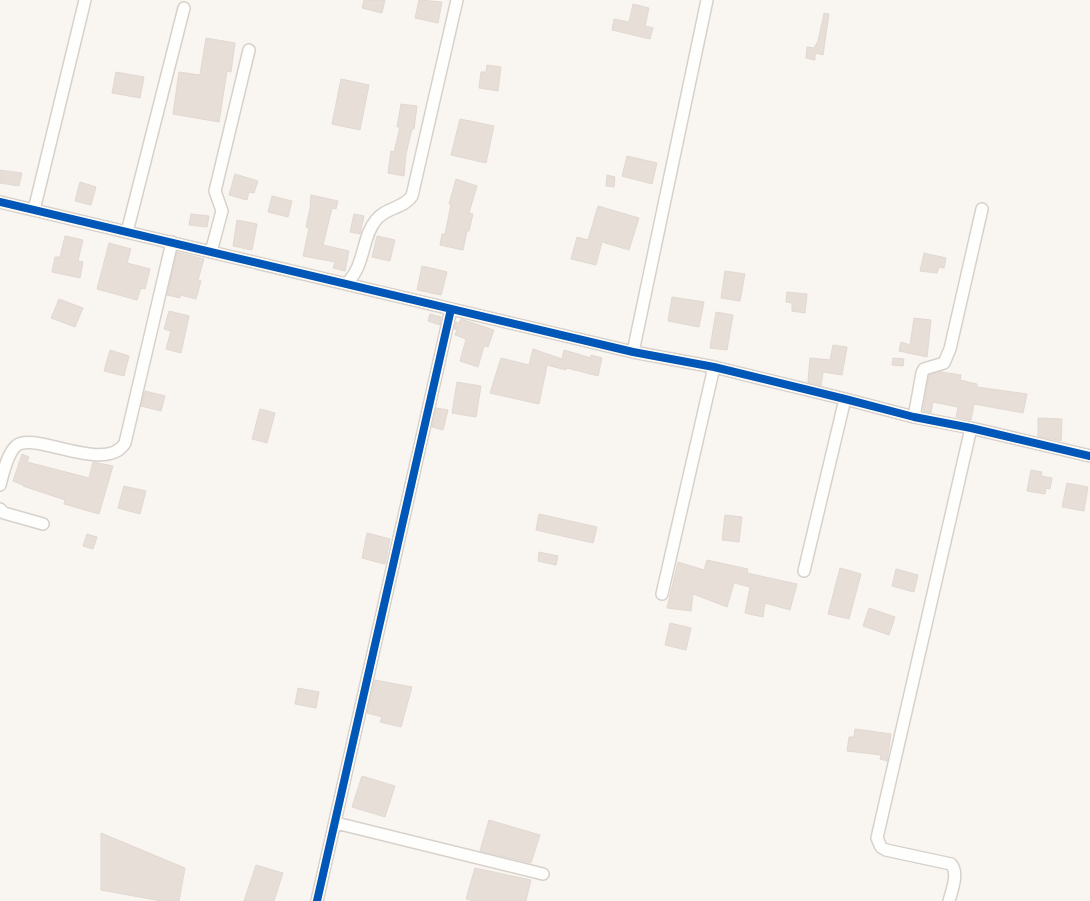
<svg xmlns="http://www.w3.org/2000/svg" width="1090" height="901" font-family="Raleway,sans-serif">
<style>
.building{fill:#e6ded7;stroke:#e2d8d2}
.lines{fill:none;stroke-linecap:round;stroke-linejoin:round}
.minor-casing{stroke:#d7d1cb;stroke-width:14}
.minor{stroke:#fefefd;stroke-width:11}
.cycleway-casing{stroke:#fffaf3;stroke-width:11}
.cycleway{stroke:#0057b8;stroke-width:8}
</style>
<rect width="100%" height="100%" fill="#f9f5f0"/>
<path class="building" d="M364,0H385L382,13L362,8Z
M419,0L442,2L438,23L415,18Z
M633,4L649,8L645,26L653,28L650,39L612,30L614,19L629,22Z
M824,13L829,14L823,55L815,53V60L806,58L807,47L814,48L818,41Z
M206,38L235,43L231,72L227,71L219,122L173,114L179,72L200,75Z
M487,65L501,67L498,91L479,88L481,72H486Z
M116,72L144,77L140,98L112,93Z
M341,79L369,85L360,130L332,124Z
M401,104L417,106L414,129H412L406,154L404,176L388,173L391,151L394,152L400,127H397Z
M460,119L494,126L486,163L451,155Z
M627,156L657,163L652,184L622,176Z
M0,170L22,173L19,186L0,183Z
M235,174L258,181L254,193L249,192L247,200L229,195Z
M607,175L615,177L614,187L606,186Z
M456,179L477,186L469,213L473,214L469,231H467L463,250L440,245L442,234H445L451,204H449Z
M80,182L96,187L91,205L75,201Z
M311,195L338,201L336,209L332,208L323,245L349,251L345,271L333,268L335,262L303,256L309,228L306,227L311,204H310Z
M272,196L292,201L288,217L268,212Z
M598,206L639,218L629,250L602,242L596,265L571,259L577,237L588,240Z
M191,214L209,216L207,227L189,225Z
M354,214L364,216L360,234L350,232Z
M237,220L257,224L252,250L233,246Z
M65,236L83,240L78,261L83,262L80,278L52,272L55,257H60Z
M377,236L395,240L390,261L372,257Z
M109,243L131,249L127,263L150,269L145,289L141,288L137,300L97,289Z
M177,252L204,259L198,280L201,281L196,299L180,295V298L167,295Z
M924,253L946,258L944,268L939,267L937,273L920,271Z
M422,266L447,272L441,295L417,290Z
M725,271L745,274L740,301L721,298Z
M787,292L807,294L805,313L792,311V303L786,302Z
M672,297L704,302L699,327L668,321Z
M59,299L83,308L75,327L51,318Z
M169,311L189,316L181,353L166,349L171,331L164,329Z
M716,312L733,315L727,350L710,348Z
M430,314L441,317L440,325L428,321Z
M914,318L931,320L927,357L899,351L901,342L910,345Z
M461,319L494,330L488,347L484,346L478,367L460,361L466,339L455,335L457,330L454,329L456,322L459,323Z
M833,345L847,347L842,375L823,372L821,386L808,382L810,358L830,360Z
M533,349L562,359L564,350L591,358V355L602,358L598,376L567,368L566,370L547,365L539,404L490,393L501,358L529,365Z
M110,350L129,356L124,376L104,371Z
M893,358L904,359L903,366L892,365Z
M941,372L961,375L960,380L977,384V387L1027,394L1023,413L974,404L971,420L956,417L958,407L933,402L931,413L923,411L929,375Z
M457,382L481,386L476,417L452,413Z
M145,391L165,396L161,411L141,406Z
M436,408L448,410L443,430L432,427Z
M260,409L275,413L267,443L252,439Z
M1038,418L1062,419L1061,441L1038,436Z
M22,454L29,457L27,462L89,478L93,462L113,466L99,514L64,504L65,500L23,486V485L13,481Z
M1031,470L1042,472L1041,476L1052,478L1050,489L1046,488L1045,494L1027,491Z
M1067,483L1088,487L1084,511L1062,507Z
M124,486L146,491L140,514L118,508Z
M539,514L597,527L593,543L536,530Z
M725,515L742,517L739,542L722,540Z
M367,533L390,539L385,564L362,558Z
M87,534L97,537L93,549L83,546Z
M539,552L558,556L556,565L538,561Z
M707,560L748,569L747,573L797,584L790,610L765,603L763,617L745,613L750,587L734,583L727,607L693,594L691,611L667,608L678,562L704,570Z
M840,568L861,574L849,619L828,614Z
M896,569L918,575L914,592L892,586Z
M869,608L895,617L889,635L863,626Z
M670,623L691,628L686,650L665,645Z
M375,680L412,687L401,727L380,722L382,717L367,713Z
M298,688L319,692L316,708L295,704Z
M855,729L891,734L887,761L880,759L881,755L847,751L849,737H854Z
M362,776L395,786L385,817L352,807Z
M489,820L540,835L531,863L480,851Z
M101,833L185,868L179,901H161L101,890Z
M256,865L283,873L274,901H244Z
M475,868L531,880L526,901H474L466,899Z"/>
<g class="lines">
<g class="minor-casing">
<path id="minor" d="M0,202L633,352L714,367L845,399L914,417L971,428L1090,456
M34,210L85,0
M127,232L184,8
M211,252L222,211L215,191L249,50
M346,284C366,265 361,238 376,220C386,207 403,209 412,196L457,0
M633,352L707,0
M914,417L922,373L924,369L944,363L950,349L982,209
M0,485C3,474 7,454 16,446C33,430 106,475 125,443L172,242
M0,509L4,513L43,524
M804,571L845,399
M662,594L714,367
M336,823L543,874
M317,901L451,309
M949,901C952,890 959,873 951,864L886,850L881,847L877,838L971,428"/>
</g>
<use href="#minor" class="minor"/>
<g class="cycleway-casing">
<path id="cycleway" d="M0,202L633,352L714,367L845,399L914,417L971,428L1090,456
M317,901L451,309"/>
</g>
<use href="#cycleway" class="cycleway"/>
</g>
</svg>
